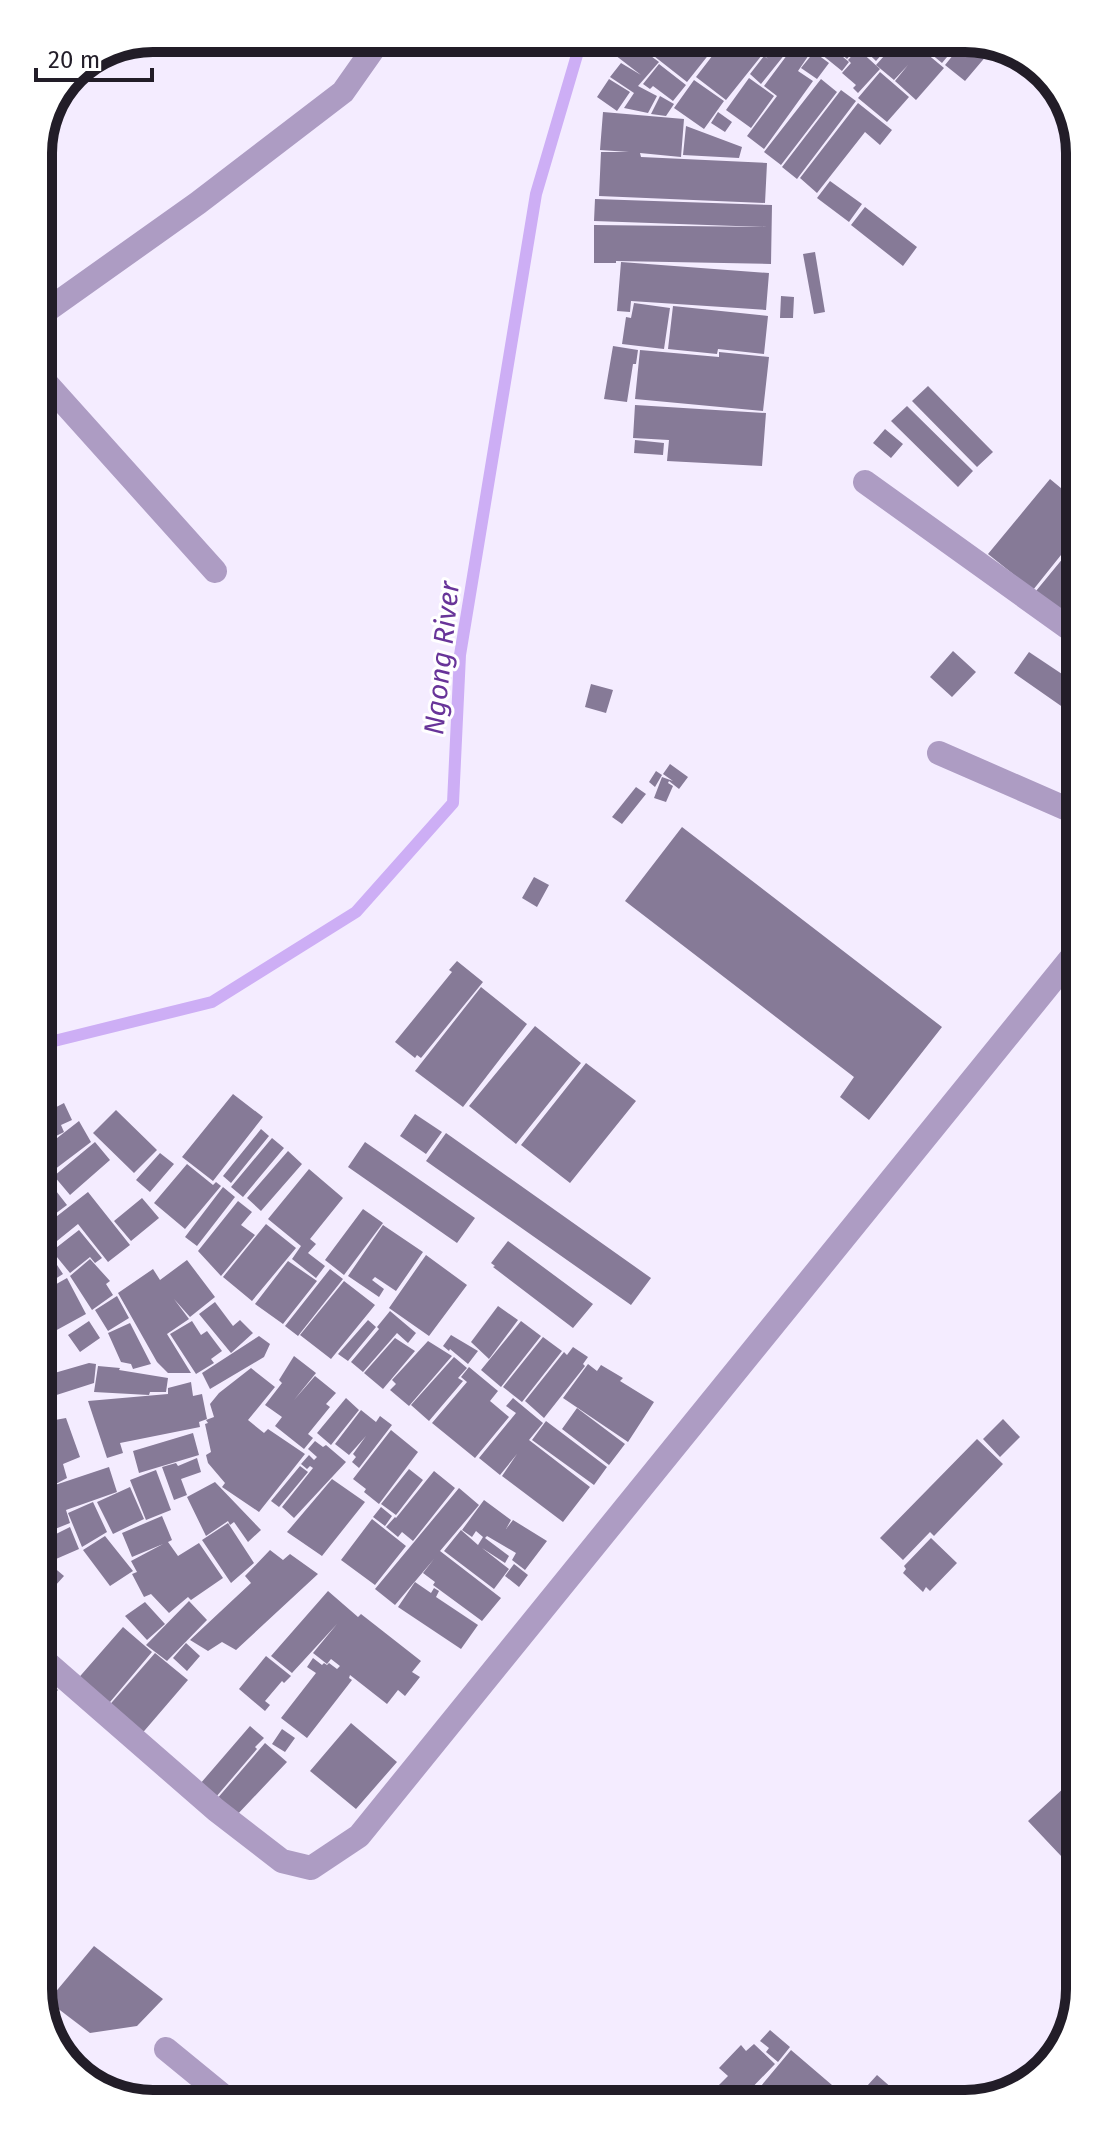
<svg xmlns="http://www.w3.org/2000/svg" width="1118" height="2142" font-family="'Fira Sans',sans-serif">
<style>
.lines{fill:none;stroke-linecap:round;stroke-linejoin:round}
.stream{stroke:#cdaef5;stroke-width:12}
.building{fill:#867a97}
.minor{stroke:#ad9cc3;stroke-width:24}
.labels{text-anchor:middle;stroke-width:6;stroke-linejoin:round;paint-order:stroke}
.water-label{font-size:28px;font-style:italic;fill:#683499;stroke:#fff}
.rim{fill:none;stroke:#221d28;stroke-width:10}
</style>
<rect width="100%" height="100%" fill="#f4ecff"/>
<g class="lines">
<path class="stream" d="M42,1044L212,1002L356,912L453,803L460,655L536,194L582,38"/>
</g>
<path class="building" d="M631,38H690L710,53L687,82Z
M696,38H721L711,50Z
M726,38H742L762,55L726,100L696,77Z
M746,38H778L763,54Z
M783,38H798L761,84L750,74L764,56L768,59L765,56L768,51L771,54Z
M804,38H823L815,48Z
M824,38H849L858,46L847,59Z
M852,38H896L876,61Z
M900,38H908L944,68L916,100L895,81L908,65L894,80L876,65Z
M933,38H963L942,63L924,48Z
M967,38L988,44L993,48L965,81L945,65Z
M628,39L659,62L638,86L657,96L648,113L624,108L634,93L610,77L621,63L641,75L615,55Z
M799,39L813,49L798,71L813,81L764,149L747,136L777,96L764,86Z
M824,41L849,62L842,71L816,50Z
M858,49L880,69L858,93L853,88L856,85L842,73L851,63L848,60Z
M814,52L829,63L817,79L801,68Z
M659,64L686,85L673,101L653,86L650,89L643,84Z
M880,72L909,97L887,122L858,98Z
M749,78L774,96L751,128L726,110Z
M609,79L630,92L617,111L597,97Z
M821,79L837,92L781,165L764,152Z
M694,80L724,101L704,129L674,108Z
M841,90L856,101L797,179L782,167Z
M660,96L674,104L666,116L651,114Z
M858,103L892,130L880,145L865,132L817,193L800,178Z
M603,112L684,119L681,157L640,153L641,157L767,163L765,203L599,196L601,152H629L600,150Z
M718,112L732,122L725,132L711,123Z
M686,126L742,147L739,158L683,155Z
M830,181L862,204L849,222L817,198Z
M595,199L772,205L771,264L616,261V263H594V225L767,227L594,221Z
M865,207L917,247L903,266L851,225Z
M815,252L825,312L814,314L803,254Z
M621,262L769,273L766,310L631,301L630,312L617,311Z
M781,296L794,297L793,318H780Z
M634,303L670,308L664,349L622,344L626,317L631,318Z
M673,306L768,316L764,354L718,349L717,354L668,349Z
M613,346L638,350L636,364H633L627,402L604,399Z
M640,350L719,357V352L769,357L763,411L635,399Z
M928,386L993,452L977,467L912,401Z
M635,405L766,413L762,466L667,461L669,440L633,438Z
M907,406L973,471L958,487L891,421Z
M885,429L903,444L891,458L873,443Z
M635,440L664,443L663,455L634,453Z
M1050,479L1073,498V540L1033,590L988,554Z
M1073,546V621L1036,591Z
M953,651L976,672L952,697L930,677Z
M1029,652L1074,682V715L1014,673Z
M591,684L613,690L606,713L585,707Z
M670,764L688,777L679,789L669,781L668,783L673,786L666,802L654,798L662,777L673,781L663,774Z
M656,771L662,775L655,787L649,782Z
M636,787L646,794L622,824L612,817Z
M682,827L942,1027L869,1120L840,1097L854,1077L625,901Z
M534,877L549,885L537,907L522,898Z
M457,961L483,982L421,1058L417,1055L415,1058L395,1042L452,972L449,970Z
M481,987L527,1024L463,1107L415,1071Z
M535,1026L581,1063L516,1144L469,1106Z
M586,1063L636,1101L570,1183L521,1145Z
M233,1094L263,1117L213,1181L182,1157Z
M64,1103L72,1120L61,1125L64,1132L52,1138L50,1132L45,1136L48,1142L43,1145V1114Z
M116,1110L157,1150L134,1173L93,1133Z
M415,1114L442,1132L426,1154L400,1136Z
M79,1121L91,1142L46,1176L43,1172V1149Z
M261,1129L269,1136L231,1183L223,1176Z
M446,1133L651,1278L631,1305L426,1161Z
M272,1138L284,1148L243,1197L231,1187Z
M95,1142L110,1160L70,1195L54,1176Z
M365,1142L475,1218L457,1243L348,1167Z
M288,1151L302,1164L261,1211L247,1198Z
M160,1153L174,1164L150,1192L136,1180Z
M187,1164L213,1185L216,1182L221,1186L185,1229L154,1203Z
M309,1169L343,1198L310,1239L316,1244L308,1253L325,1266L316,1278L292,1259L301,1246L268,1219Z
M49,1182L67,1205L43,1223V1187Z
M223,1187L235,1197L197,1246L185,1237Z
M88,1192L130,1245L108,1262L78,1224L52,1245L43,1233V1227Z
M142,1198L159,1218L131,1241L114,1221Z
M238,1201L252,1212L241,1225L255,1235L221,1276L198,1251Z
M363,1209L383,1223L344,1275L325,1260Z
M266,1224L296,1248L252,1301L223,1277Z
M383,1225L423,1252L396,1291L375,1277L372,1280L384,1289L379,1297L348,1276Z
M79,1230L102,1258L95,1263L90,1257L70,1273L52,1251Z
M508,1241L593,1304L573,1328L493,1267L495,1266L491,1263Z
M47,1250L63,1274L44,1286L43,1253Z
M426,1255L467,1285L429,1336L389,1308Z
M90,1259L110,1281L106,1284L113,1295L92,1310L70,1276Z
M187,1260L215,1297L190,1317L174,1299L189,1319L167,1334L191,1373H168L157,1362L118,1293L153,1269L160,1280Z
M288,1261L317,1281L283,1324L255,1304Z
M330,1269L343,1279L298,1336L285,1326Z
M67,1278L86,1314L44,1337V1291Z
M344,1281L375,1305L331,1359L300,1335Z
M117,1296L129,1318L108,1331L95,1310Z
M215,1302L233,1326L240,1320L253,1333L231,1353L199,1314Z
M498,1306L518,1320L489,1359L471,1342Z
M390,1311L416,1333L408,1343L397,1333L363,1372L351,1362L379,1329L377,1327Z
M368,1320L376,1327L348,1361L338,1354Z
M89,1321L100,1338L80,1352L68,1335Z
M192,1321L201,1335L207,1331L222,1351L211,1359L214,1363L196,1374L170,1334Z
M521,1321L541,1336L501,1387L481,1370Z
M130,1323L151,1364L133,1369L131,1364L121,1362L108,1333Z
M451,1335L478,1351L468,1364L450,1349L449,1351L443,1346Z
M259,1336L270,1344L264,1357L210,1389L202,1373Z
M543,1337L562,1351L522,1402L503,1387Z
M395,1338L415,1351L383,1389L364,1373Z
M428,1341L452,1356L409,1406L390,1390L396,1384L392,1380Z
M573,1347L588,1357L583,1364L585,1366L544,1418L525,1401L564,1352L567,1355Z
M294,1356L316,1373L294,1400L315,1376L336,1393L326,1404L330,1407L308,1434L313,1438L304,1449L275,1426L282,1417L265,1405L282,1383L279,1380Z
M454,1357L467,1368L458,1378L463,1381L429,1421L411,1405Z
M89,1363L96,1364L94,1383L44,1399V1376Z
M588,1364L597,1371L601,1365L623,1378L620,1381L654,1402L628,1442L563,1398Z
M98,1366L120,1368L119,1370L168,1378L166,1392H150L149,1395L94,1392Z
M469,1367L498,1391L490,1401L509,1417L475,1458L432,1423L467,1382L461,1377Z
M251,1368L275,1387L248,1420L264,1433L268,1429L305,1454L259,1512L222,1487L225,1483L208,1463L206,1455L211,1452L205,1424L208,1423L206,1420L214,1417L210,1404L219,1393Z
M191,1382L193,1396L202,1394L207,1419L199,1422L200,1427L120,1443L123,1453L107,1458L88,1401L168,1394V1388Z
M346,1398L359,1410L331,1445L317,1433Z
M513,1398L543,1423L529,1440L590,1487L563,1522L502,1476L517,1454L500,1475L479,1458L516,1413L506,1406Z
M577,1408L625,1444L609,1465L562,1429Z
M361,1410L376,1422L380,1416L392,1425L359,1468L352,1462L356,1457L353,1454L366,1436L349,1455L335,1444Z
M66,1418L80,1457L63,1464L67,1478L52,1486L109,1467L117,1492L66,1510L70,1523L45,1533L44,1422Z
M1003,1419L1020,1437L1000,1457L983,1439Z
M546,1421L607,1467L594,1485L532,1440Z
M391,1430L418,1452L379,1504L364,1492L366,1489L353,1479Z
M193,1433L199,1455L139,1473L133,1451Z
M977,1439L1003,1464L934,1536L930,1532L903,1560L880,1538Z
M315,1441L323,1447L326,1445L346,1462L294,1518L282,1507L313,1468L310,1466L307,1469L301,1464L309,1455L314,1460L317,1457L308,1449Z
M197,1458L201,1472L181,1479L187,1495L174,1500L162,1467L176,1463L178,1466Z
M300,1466L308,1472L279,1507L271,1501Z
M409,1469L423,1480L396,1515L381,1504Z
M156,1470L171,1510L146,1520L130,1480Z
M434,1471L455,1488L413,1541L402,1532L398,1537L386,1527L395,1517L396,1518Z
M332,1479L365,1502L322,1556L287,1532Z
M215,1482L261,1530L248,1542L234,1522L230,1525L228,1521L206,1536L187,1497Z
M130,1487L144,1519L113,1534L97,1502Z
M459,1488L479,1505L440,1551L501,1598L482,1621L433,1585L435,1582L423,1573L434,1559L395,1605L375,1589Z
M484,1500L511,1520L506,1529L513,1520L547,1541L525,1570L512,1560L516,1553L487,1536L485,1538L509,1556L505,1563L482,1548L509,1569L494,1589L444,1551L461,1530L478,1545L483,1537L476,1531L472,1537L462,1530Z
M93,1502L107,1532L82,1547L68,1513Z
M381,1507L392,1516L385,1526L373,1517Z
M162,1516L172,1540L168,1542L178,1556L199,1543L223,1578L191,1600L188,1597L169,1613L151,1594L144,1597L132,1574L137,1572L131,1561L163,1544L132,1557L122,1533Z
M372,1519L406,1546L375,1585L341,1560Z
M228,1523L254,1563L231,1583L202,1540Z
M70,1527L79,1549L56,1559L46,1539Z
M105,1536L133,1571L110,1586L83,1550Z
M931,1538L957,1563L930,1591L926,1587L923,1592L903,1573L906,1569L904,1566Z
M270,1550L283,1560L290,1554L318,1574L236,1650L222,1642L208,1651L190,1640L251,1583L245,1576Z
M45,1560L64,1576L45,1597Z
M514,1564L528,1575L519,1587L505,1576Z
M415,1582L431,1593L434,1588L439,1591L436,1597L478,1625L461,1649L398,1607Z
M328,1591L358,1617L361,1614L421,1661L412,1672L420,1677L405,1696L398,1690L387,1704L350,1675L349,1678L352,1680L307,1738L281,1718L316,1673L307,1667L313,1658L322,1665L324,1663L327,1665L324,1668L329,1663L337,1669L340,1666L331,1659L327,1664L313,1653L337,1624L292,1673L271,1656Z
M189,1601L207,1620L167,1661L146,1645Z
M145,1602L165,1624L147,1640L125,1616Z
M123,1627L152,1652L105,1708L75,1682Z
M186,1643L200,1656L187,1671L173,1658Z
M155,1653L188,1680L139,1737L106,1709Z
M266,1656L291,1676L284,1683L282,1681L265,1701L270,1705L265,1711L239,1689Z
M45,1679L58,1690L45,1704Z
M351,1723L397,1762L356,1809L310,1771Z
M250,1726L264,1738L255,1747L257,1749L216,1797L200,1784Z
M282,1729L295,1738L285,1752L272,1744Z
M265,1743L287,1762L235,1817L216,1800Z
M1079,1774V1872L1078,1874L1028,1821Z
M94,1946L163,1999L137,2026L90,2033L48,2001Z
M770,2030L790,2047L778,2062L766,2052L769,2048L760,2041Z
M754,2044L775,2064L742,2098H715L710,2094L728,2076L719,2068L741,2045L746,2051Z
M791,2050L846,2097L751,2098Z
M877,2075L901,2096L857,2097Z"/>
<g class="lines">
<path class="minor" d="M39,316L198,203L343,92L381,38
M39,375L215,571
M865,482L1074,632
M939,753L1074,812
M45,1661L216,1810L282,1861L311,1868L359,1836L1075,953
M166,2049L232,2103"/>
</g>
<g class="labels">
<g class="water-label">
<text transform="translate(441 658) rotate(-84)" y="10">Ngong River</text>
</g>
</g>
<path d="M0 0H1118V2142H0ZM153 52H965A101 101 0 0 1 1066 153V1989A101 101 0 0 1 965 2090H153A101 101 0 0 1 52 1989V153A101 101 0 0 1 153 52Z" fill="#fff" fill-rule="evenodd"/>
<path class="rim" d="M153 52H965A101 101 0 0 1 1066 153V1989A101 101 0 0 1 965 2090H153A101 101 0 0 1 52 1989V153A101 101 0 0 1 153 52Z"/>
<path d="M36 68v12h116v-12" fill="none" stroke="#221d28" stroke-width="4"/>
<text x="48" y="68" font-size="24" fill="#221d28" stroke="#ffffff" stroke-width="6" paint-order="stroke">20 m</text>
</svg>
